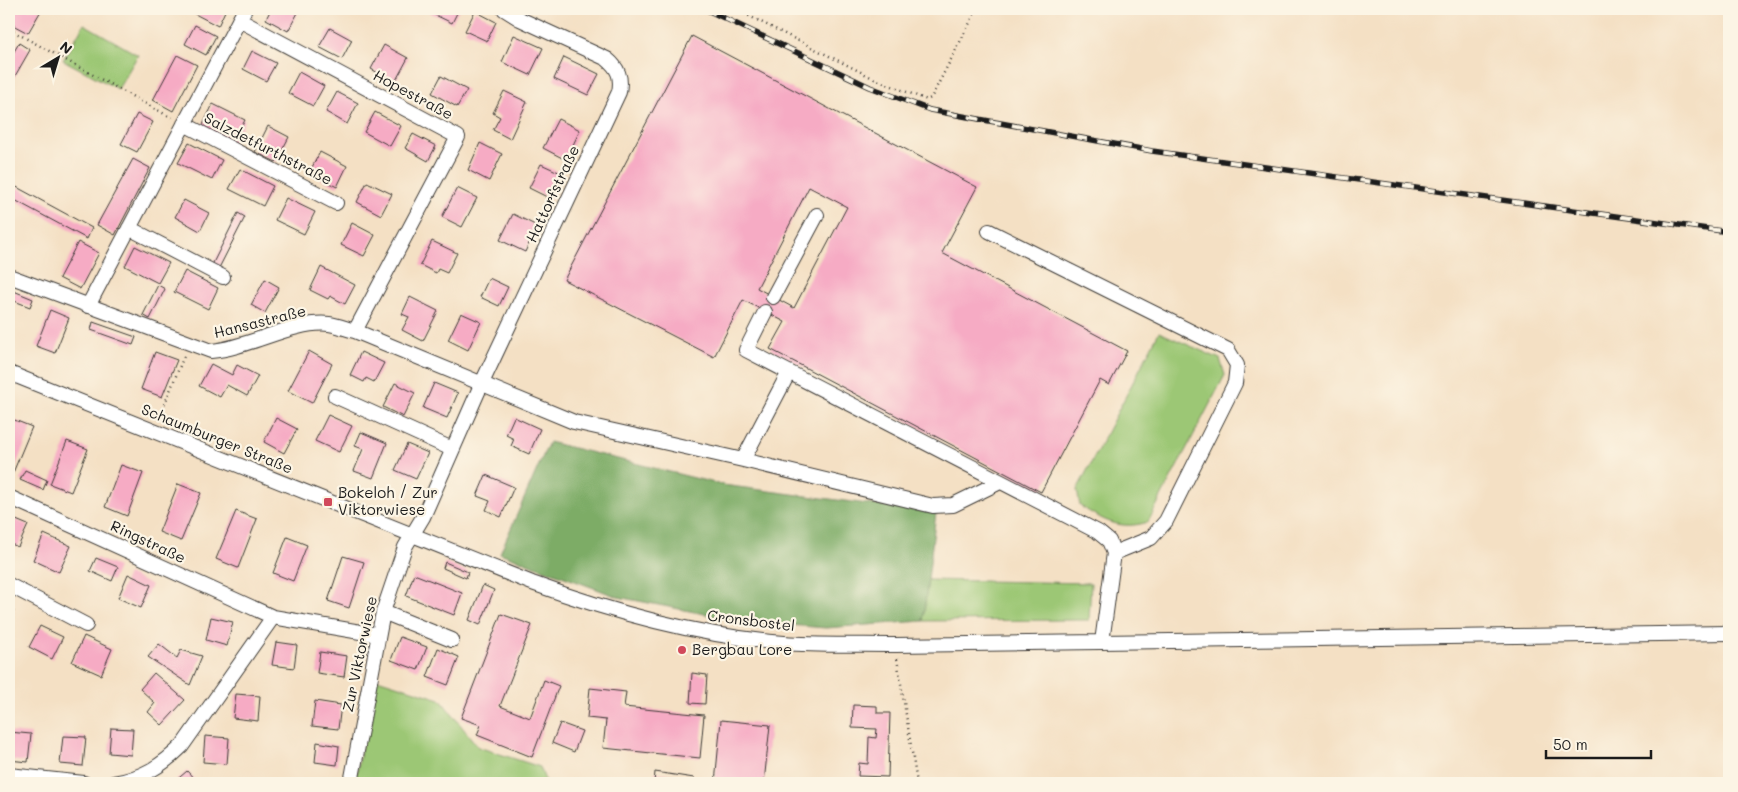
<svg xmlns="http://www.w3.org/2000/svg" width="1738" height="792" font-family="Mali,sans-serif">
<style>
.green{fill:#9cc774;stroke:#5c7248}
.forest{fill:#7dac66;stroke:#4c6441}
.building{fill:#f6abc4;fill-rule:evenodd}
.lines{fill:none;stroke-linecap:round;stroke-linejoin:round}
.minor-casing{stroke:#3c3935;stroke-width:16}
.path{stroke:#3c3935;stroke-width:2.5;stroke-dasharray:1 4;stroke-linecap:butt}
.minor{stroke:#fff;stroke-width:14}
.rail-casing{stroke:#1c1c1c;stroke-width:5.5}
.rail{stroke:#fcf5e5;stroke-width:4;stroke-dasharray:11;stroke-linecap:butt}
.poi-dot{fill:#d1495b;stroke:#fcf5e5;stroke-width:2}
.labels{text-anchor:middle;stroke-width:4.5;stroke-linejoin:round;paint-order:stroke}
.street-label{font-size:15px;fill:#1c1c1c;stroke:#fcf5e5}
.poi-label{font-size:15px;fill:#1c1c1c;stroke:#fcf5e5;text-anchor:start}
</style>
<rect width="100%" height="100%" fill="#fcf5e5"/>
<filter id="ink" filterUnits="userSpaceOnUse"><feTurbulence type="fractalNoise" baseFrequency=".02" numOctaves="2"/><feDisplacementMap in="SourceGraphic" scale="10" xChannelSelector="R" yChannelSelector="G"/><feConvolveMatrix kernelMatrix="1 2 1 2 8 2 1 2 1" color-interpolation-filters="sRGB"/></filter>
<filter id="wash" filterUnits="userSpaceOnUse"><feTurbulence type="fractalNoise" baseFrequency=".0096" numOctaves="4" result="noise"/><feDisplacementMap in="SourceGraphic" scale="20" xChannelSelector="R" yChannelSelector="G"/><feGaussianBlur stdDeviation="1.12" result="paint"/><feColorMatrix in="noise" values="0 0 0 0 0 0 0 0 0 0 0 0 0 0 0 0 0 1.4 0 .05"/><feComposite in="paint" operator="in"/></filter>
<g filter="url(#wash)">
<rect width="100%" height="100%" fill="#f4e0c4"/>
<path class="green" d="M84,24L138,55L118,89L63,60Z
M1159,332L1220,359L1225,375L1148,522C1120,531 1103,520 1080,506L1077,490Z
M927,580L1091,583L1089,620L923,621Z
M374,678L440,699L478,747L540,767L546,783H355Z"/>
<path class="forest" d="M549,442L723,485L936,513L923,621L826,628L740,621L618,597L500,553Z"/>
<g id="blocks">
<path class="building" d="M11,9H42L28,33L9,23Z
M196,9H221L225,11L218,26L193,13Z
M271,9H300L288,31L266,19Z
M431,9H459L452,23L429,12Z
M475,11L496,22L487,41L465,31Z
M195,25L216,36L206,55L185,44Z
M330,28L352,40L342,59L319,47Z
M514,35L543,48L530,75L502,62Z
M692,36L977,187L942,253L1127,351L1109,385L1100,380L1041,492L770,349L785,322L743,300L714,357L564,280ZM809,187L847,207L794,308L757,288Z
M19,43L30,50L11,83L9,81V60Z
M384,45L408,58L395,82L371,69Z
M252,51L276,63L266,81L243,69Z
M177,55L197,65L173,111L153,100Z
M564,57L599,74L588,95L554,79Z
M299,72L324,86L313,106L288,93Z
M441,76L467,90L457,107L432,93Z
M504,91L527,102L510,139L493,130L500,117L493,113Z
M337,92L358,103L347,124L326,112Z
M213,104L245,120L233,143L202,127Z
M375,112L401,126L390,146L364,132Z
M137,114L153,122L137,152L121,144Z
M558,119L580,130L566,160L543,148Z
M268,126L289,137L276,162L255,152Z
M413,134L436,146L428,161L405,148Z
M189,143L222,160L212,180L178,163Z
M480,143L502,154L489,181L468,170Z
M320,152L347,166L337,187L309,173Z
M133,159L150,168L115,235L97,225Z
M541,164L563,174L551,199L529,188Z
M240,169L273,186L263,206L229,189Z
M367,182L392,194L381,215L357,202Z
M11,184L92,228L87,239L9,197Z
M457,188L477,198L462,227L442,217Z
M286,198L315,212L304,234L275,220Z
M184,200L209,213L200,231L175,217Z
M238,213L245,217L219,268L212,265Z
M513,214L537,226L525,252L500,240Z
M352,223L375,235L364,256L341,245Z
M432,241L457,253L447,273L438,269L436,273L420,265Z
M78,242L99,253L80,289L59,278Z
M135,246L169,263L158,283L125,266Z
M321,267L355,285L345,304L330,296L328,299L310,290Z
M185,271L218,288L208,309L174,292Z
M489,278L508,287L499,306L480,297Z
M265,279L279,287L265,313L251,305Z
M158,285L165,289L150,319L143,315Z
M9,289L33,299L30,307L9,299Z
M410,297L438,311L423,341L402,330L409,317L402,314Z
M50,310L69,318L55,353L36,346Z
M461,313L481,322L468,350L448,340Z
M93,322L136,337L133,345L91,330Z
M309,351L332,364L312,403L288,391Z
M155,352L177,360L162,397L141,389Z
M361,352L384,363L374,382L366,378L364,382L350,375Z
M211,364L232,375L237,365L258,376L247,396L227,385L220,397L199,386Z
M395,383L415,393L403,417L383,407Z
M434,383L458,393L447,418L423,408Z
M328,415L352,426L339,452L315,441Z
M514,417L540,429L529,454L511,446L514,439L506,435Z
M276,418L297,429L284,453L264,442Z
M12,419L32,427L12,475L9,473V427Z
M361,432L387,443L373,478L354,471L363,449L355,446Z
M67,441L88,449L71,492L50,484Z
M407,444L428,453L416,479L395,470Z
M121,465L143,473L127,516L105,507Z
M25,470L47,480L43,490L20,480Z
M486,475L514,487L501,517L486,510L490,501L477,496Z
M178,484L201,493L181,541L159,532Z
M236,511L257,519L238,568L216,559Z
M9,517L28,525L18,547L9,543Z
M44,534L71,546L59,572L33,560Z
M287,537L307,545L293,581L273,573Z
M343,556L364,562L349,608L328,601Z
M96,558L118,567L112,581L90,571Z
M445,562L468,572L466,578L443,568Z
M128,574L151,585L141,608L118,598Z
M414,574L462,593L454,615L406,596Z
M483,585L494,590L480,625L469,620Z
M9,608L14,611L9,623Z
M501,614L532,625L500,706L530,718L544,680L559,686L532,757L477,735L481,725L461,718Z
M211,617L233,622L227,646L206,640Z
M40,626L63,637L52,659L29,647Z
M84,636L112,649L101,675L72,662Z
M400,637L427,647L418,670L391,660Z
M276,642L297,645L294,668L272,665Z
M159,644L177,658L181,650L202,656L190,685L148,657Z
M438,648L459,657L448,685L427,677Z
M320,652L347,656L344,677L317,673Z
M154,673L185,700L162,725L148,712L155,703L140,689Z
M692,673L707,675L705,704L690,703Z
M590,688L626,692L624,707L704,715L700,758L603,748L606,720L587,718Z
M236,694L260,696L258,721L233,718Z
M315,701L341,705L338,729L312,726Z
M853,705L877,706V713H890L888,777L858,776L859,763L868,764L869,737L876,738L877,729L852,728Z
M721,720L770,725L764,783H715Z
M560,723L582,731L574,752L552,743Z
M111,728L133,729L131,755L109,753Z
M9,732L31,734L28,762L9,760Z
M63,736L86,737L83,766L60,764Z
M205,736L229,738L227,764L203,762Z
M317,742L339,746L337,765L315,762Z
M187,771L198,783H173Z
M655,772L694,778V783H654Z"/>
</g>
</g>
<g filter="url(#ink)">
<use href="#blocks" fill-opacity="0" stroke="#3c3935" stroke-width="1"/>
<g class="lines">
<g class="minor-casing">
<path id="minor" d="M239,20L458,137L355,331
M184,124L336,203
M129,228L223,277
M989,231L1228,350L1237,365L1235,383L1166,521L1151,538L1114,553L1102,642
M9,276L211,351C249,348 294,320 329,324C337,325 347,329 355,331L574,422L743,460L933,506L953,505L1000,482
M773,297L817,215
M88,306L245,9
M765,312L746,350L1098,532L1109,541L1114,553
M9,373L532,583C614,613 698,636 784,643C821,646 859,644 895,645L1729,633
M335,396L452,449
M743,460L789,372
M9,497L273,617
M9,585L86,625
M383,612L452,640
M9,775L84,783
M114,783C142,778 162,766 182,746L273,617L378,635
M351,783L383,612L405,547L423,517L481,385L619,92C622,77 618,68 607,59L520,19L504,9"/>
</g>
<path class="path" d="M735,9L877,80L927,100L931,98L977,9
M9,29L172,118
M159,418L184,356
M897,659L917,783"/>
<use href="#minor" class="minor"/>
<g class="rail-casing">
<path id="rail" d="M705,9L870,87L930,110L1152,151L1729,232"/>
</g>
<use href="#rail" class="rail"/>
</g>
</g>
<g class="poi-dot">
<rect x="323" y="497" width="10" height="10" rx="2.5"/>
<circle cx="682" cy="650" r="5"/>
</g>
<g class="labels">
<g class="street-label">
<text transform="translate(413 95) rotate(28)" y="5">Hopestraße</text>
<text transform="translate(268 149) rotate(27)" y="5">Salzdetfurthstraße</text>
<text transform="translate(553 194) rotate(-65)" y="5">Hattorfstraße</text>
<text transform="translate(260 322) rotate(-14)" y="5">Hansastraße</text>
<text transform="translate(217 439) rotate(22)" y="5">Schaumburger Straße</text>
<text transform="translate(148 542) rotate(25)" y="5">Ringstraße</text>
<text transform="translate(751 621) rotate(7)" y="5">Cronsbostel</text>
<text transform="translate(360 654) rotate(-78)" y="5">Zur Viktorwiese</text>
</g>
<g class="poi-label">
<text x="338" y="498">Bokeloh / Zur<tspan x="338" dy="17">Viktorwiese</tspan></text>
<text x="692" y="655">Bergbau Lore</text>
</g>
</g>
<rect width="1738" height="792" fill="none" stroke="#fcf5e5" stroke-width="30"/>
<g transform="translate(58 58) rotate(38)" stroke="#fcf5e5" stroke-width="4" paint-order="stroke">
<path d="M0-4L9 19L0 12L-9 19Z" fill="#1c1c1c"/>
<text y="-8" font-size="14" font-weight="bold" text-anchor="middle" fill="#1c1c1c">N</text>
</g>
<path d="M1546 750v8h105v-8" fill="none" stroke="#1c1c1c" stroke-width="2.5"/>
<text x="1553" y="750" font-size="15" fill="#1c1c1c" stroke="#fcf5e5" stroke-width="4" paint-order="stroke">50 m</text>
</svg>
